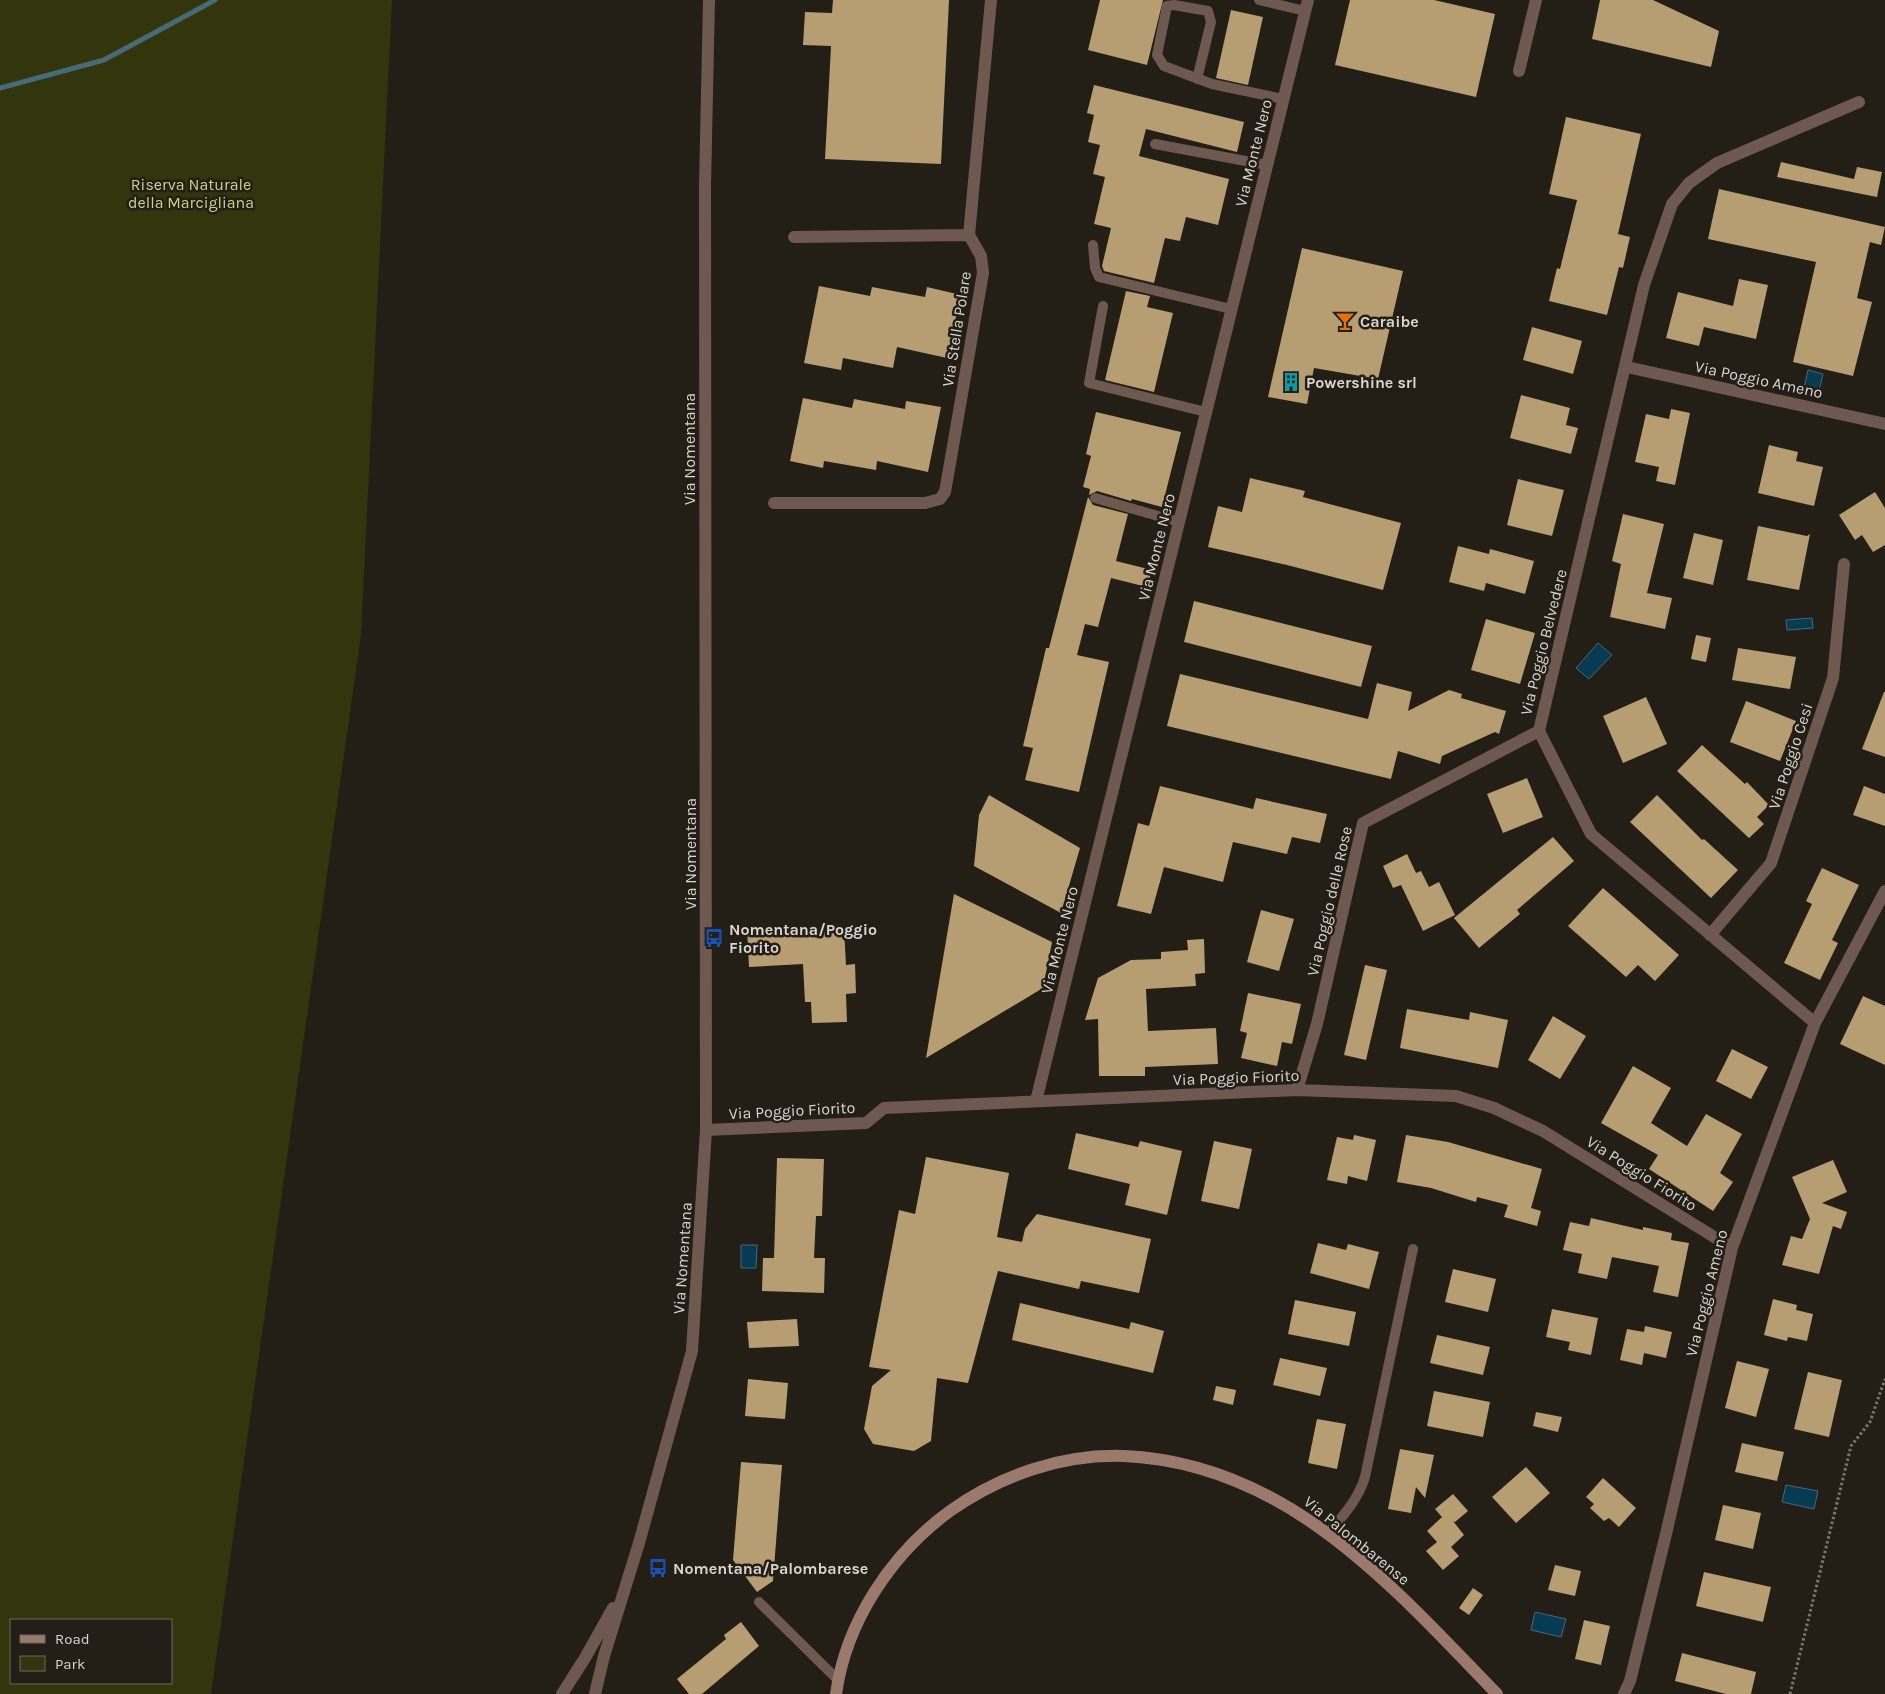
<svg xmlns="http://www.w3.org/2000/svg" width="1885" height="1694" font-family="Karla,sans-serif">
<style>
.green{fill:#33350d;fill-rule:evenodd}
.water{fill:#073b53;stroke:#466a78}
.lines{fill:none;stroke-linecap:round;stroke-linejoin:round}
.stream{stroke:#466a78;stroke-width:5}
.building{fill:#b69e72}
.path{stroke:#7a766f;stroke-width:3;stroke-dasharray:2.5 2.5;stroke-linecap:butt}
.service{stroke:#6e5951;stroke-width:10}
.minor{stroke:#6e5951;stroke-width:12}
.tertiary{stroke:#6e5951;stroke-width:12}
.secondary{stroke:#9b7a6d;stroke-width:12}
.labels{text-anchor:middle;stroke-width:5;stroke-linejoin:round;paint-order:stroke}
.street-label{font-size:16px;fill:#d9d6d0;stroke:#231e16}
.park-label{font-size:16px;fill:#cdd288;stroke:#231e16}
.poi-label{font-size:16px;font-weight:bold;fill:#d9d6d0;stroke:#231e16;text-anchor:start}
</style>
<rect width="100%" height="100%" fill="#231e16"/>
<path class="green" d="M0,0H392L361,635L211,1694H0ZM11,1620H171V1683H11Z"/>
<path class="water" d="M1808,370L1823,374L1819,391L1804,388Z
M1812,618L1813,628L1787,630L1786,620Z
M1598,643L1612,655L1589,679L1576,668Z
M741,1245H757L756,1268H741Z
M1786,1485L1818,1491L1814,1509L1782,1502Z
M1535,1612L1566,1619L1561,1637L1531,1630Z"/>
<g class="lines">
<path class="stream" d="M0,88L104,60L215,0"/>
</g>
<path class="building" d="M833,0H949L941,164L825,159L831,46L803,45L805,12L832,13Z
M1100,0H1163L1147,65L1088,50Z
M1350,0H1434L1495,14L1476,97L1335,65Z
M1600,0H1653L1719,31L1711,67L1592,39Z
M1231,10L1263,17L1248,85L1216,78Z
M1094,85L1244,122L1237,152L1146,129L1139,156L1229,179L1218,225L1186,217L1180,241L1165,238L1154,283L1104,271L1102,266L1111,228L1094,224L1105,177L1093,174L1100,145L1088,142L1094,115L1087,113Z
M1566,117L1641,134L1618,234L1630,237L1623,268L1619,267L1607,315L1549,301L1557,268L1560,269L1577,200L1549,194Z
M1781,162L1854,179L1857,167L1882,172L1877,197L1777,177Z
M1719,189L1885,227L1881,245L1870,242L1857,298L1872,302L1853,376L1793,362L1816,262L1708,239Z
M1302,248L1403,271L1378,379L1314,368L1307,404L1268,397Z
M1739,279L1768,285L1756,339L1704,327L1699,346L1666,338L1678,292L1733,306Z
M819,286L870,296L872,287L925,297L927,287L961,295L947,358L897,347L893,368L843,358L841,370L804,363Z
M1126,291L1150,296L1147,307L1173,313L1154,392L1105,380Z
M1532,327L1582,341L1573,374L1523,360Z
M1521,395L1570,408L1566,425L1578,428L1571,454L1510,438Z
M803,398L852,408L854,399L905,409L906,401L941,407L928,472L877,461L876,470L824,461L823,468L790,461Z
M1671,409L1690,413L1675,485L1656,481L1659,467L1635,462L1646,414L1669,419Z
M1096,412L1181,432L1162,507L1132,499L1131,501L1097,491L1089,495L1090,489L1083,487L1091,456L1086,454Z
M1769,445L1798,452L1796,461L1823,467L1814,506L1758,493Z
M1250,478L1305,491L1303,497L1401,523L1383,590L1287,565L1208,547L1218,506L1242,512Z
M1518,479L1564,490L1552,536L1507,525Z
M1875,492L1885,508V545L1873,552L1862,535L1855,540L1839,515Z
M1088,497L1093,505L1128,514L1116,561L1152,570L1147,587L1111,578L1098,627L1085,624L1077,655L1109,662L1079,792L1025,780L1033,748L1023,746L1046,648H1049Z
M1623,514L1664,524L1647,593L1672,598L1665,629L1610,617L1621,564L1612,561Z
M1758,526L1807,536L1810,534L1799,590L1747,580Z
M1694,533L1723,540L1713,585L1683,578Z
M1458,546L1489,554L1490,549L1534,561L1525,594L1486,583L1484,591L1449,582Z
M1194,601L1372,646L1361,687L1184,642Z
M1486,619L1535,633L1520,684L1471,670Z
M1696,635L1711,638L1706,662L1691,659Z
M1738,648L1796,657L1790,689L1732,680Z
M1180,674L1368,719L1377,683L1412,692L1408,711L1449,690L1462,694L1461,698L1506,711L1499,734L1495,732L1442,756L1440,764L1398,751L1391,779L1167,726Z
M1884,692H1885V757L1862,749Z
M1646,697L1667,744L1623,763L1603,716Z
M1746,701L1796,721L1780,761L1730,742Z
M1702,745L1745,784L1747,782L1769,805L1757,817L1764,824L1749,838L1677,771Z
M1527,778L1543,817L1503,833L1487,794Z
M1160,786L1253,809L1256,798L1327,814L1320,843L1292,837L1287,854L1233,842L1223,882L1164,867L1151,914L1117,906L1138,823L1149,826Z
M1864,786L1885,794V826L1853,815Z
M989,795L1080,848L1061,913L974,866L979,815Z
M1657,795L1702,840L1704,839L1738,870L1711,898L1630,822Z
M1553,837L1574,861L1517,910L1520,914L1479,948L1454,918Z
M1407,854L1416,873L1421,871L1429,887L1439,882L1455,915L1423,931L1401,885L1393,888L1383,866Z
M1822,868L1859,885L1832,940L1838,943L1820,980L1784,963L1812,904L1806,901Z
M1603,888L1679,955L1655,981L1638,965L1626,977L1568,926Z
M954,894L1052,942L1043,988L926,1058Z
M1261,910L1294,919L1279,971L1247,962Z
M787,927V931L844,929L846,965L855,964L856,993L846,994L847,1022L812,1023L811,1002H805L803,964L749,967L747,929Z
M1204,939L1205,973L1195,974L1196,986L1146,989L1148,1031L1216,1028L1218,1064L1145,1067V1076H1099L1098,1019L1085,1020L1098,978L1131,960L1161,959V952L1188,950L1187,940Z
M1365,965L1387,970L1366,1060L1344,1055Z
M1248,993L1301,1004L1292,1044L1282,1042L1277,1066L1241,1058L1247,1033L1240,1031Z
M1863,996L1885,1006V1065L1840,1044Z
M1407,1009L1469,1020L1470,1012L1508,1020L1498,1068L1400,1048Z
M1553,1016L1586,1036L1560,1079L1528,1060Z
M1732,1049L1768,1067L1751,1099L1716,1081Z
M1633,1066L1671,1088L1651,1123L1687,1146L1706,1114L1742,1134L1720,1173L1733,1182L1713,1211L1649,1169L1658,1155L1601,1123Z
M1076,1133L1138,1147L1140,1141L1182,1151L1167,1215L1125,1205L1130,1184L1068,1169Z
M1354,1135L1376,1140L1367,1181L1348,1176L1347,1184L1327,1180L1337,1137L1353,1140Z
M1406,1135L1448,1142L1542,1169L1531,1208L1541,1211L1537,1226L1504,1217L1508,1205L1477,1197L1476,1202L1431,1188L1397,1182Z
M1214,1141L1252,1149L1239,1209L1201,1201Z
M926,1157L1009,1173L997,1237L1022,1242L1025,1229L1037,1214L1151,1239L1139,1293L1081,1281L1079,1289L998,1271L968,1383L937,1378L931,1441L914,1451L873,1444L864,1429L872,1386L891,1370L869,1367L899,1210L915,1214Z
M777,1158L824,1159L822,1216H816L814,1258H825L824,1293L762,1291L763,1258H774Z
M1833,1160L1847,1192L1822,1203L1847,1212L1841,1229L1833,1226L1819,1274L1782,1265L1791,1236L1802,1239L1810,1219L1792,1177Z
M1591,1218L1643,1230V1227L1672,1233L1671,1240L1689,1243L1678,1297L1653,1292L1659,1266L1612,1257L1607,1279L1578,1273L1582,1254L1563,1250L1570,1222L1589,1226Z
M1318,1243L1346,1250L1348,1244L1379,1252L1369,1289L1310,1273Z
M1453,1269L1496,1279L1488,1312L1445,1302Z
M1773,1299L1797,1305L1796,1310L1813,1314L1807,1341L1788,1337L1787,1341L1764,1335Z
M1295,1300L1356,1312L1349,1346L1288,1334Z
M1020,1303L1129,1329L1131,1322L1164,1331L1153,1373L1012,1340Z
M1552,1309L1598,1318L1591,1355L1568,1350L1570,1342L1546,1337Z
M797,1319L799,1346L749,1348L747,1322Z
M1645,1326L1672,1332L1666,1358L1644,1353L1642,1365L1620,1360L1627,1329L1644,1332Z
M1437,1335L1490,1347L1483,1375L1430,1363Z
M1280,1358L1327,1368L1320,1396L1273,1385Z
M1737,1361L1769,1369L1756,1417L1725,1408Z
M1808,1372L1842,1380L1829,1437L1794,1429Z
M748,1379L788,1383L785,1419L745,1416Z
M1216,1386L1236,1390L1233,1405L1213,1400Z
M1434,1391L1490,1402L1483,1437L1427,1426Z
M1536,1412L1562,1417L1558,1432L1533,1426Z
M1317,1419L1346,1424L1337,1469L1308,1463Z
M1742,1443L1784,1452L1777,1481L1735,1472Z
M1400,1449L1434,1455L1425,1498L1416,1487L1411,1513L1388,1509Z
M741,1462L782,1465L773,1581L757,1592L733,1560Z
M1526,1467L1550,1493L1516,1523L1492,1497Z
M1603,1478L1636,1508L1619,1527L1609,1518L1604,1521L1590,1508L1594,1504L1586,1497Z
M1453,1494L1468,1511L1455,1522L1453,1521L1464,1535L1451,1547L1459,1556L1443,1570L1426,1551L1437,1542L1427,1531L1442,1517L1435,1509Z
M1723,1505L1761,1513L1753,1549L1715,1540Z
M1555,1565L1581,1571L1575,1596L1548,1590Z
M1704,1572L1771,1587L1763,1622L1696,1606Z
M1473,1588L1483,1595L1469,1615L1459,1608Z
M1584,1620L1610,1626L1601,1665L1575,1659Z
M741,1622L759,1646L702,1694H689L677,1679L726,1639L724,1635Z
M1682,1653L1756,1672L1751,1694H1726L1675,1681Z"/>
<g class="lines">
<path class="path" d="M1790,1694L1851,1446L1870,1422L1885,1379"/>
<path class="service" d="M1259,0L1305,11
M1197,79L1211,22L1208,11L1174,5L1167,6L1157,55L1164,66L1212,84L1283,99
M1155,144L1267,165
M1093,245L1095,268L1099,277L1231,309
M1103,306L1089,383L1206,412
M1095,498L1179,522
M1328,1533C1343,1516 1358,1500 1365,1477L1413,1249
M759,1602L838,1680"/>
<path class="minor" d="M1519,71L1536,0
M794,237L969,235
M1627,367L1885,424
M774,503H925L940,499L945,492L983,273L981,256L969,235L991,0
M1710,935L1771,863L1833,678L1844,564
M1815,1023L1591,834L1539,731L1644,285L1672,204L1689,183L1717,163L1859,102
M1297,1090L1317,1024L1363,823L1539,731
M1036,1101L1308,0
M706,1130L866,1123L884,1108L1297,1090L1456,1096L1494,1108L1543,1131L1732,1248
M1624,1694L1630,1681L1666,1534L1732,1248L1815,1023L1885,891"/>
<path class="tertiary" d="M562,1694L585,1658L613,1608
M595,1694L604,1656L639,1543L692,1351L706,1130L705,185L709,0"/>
<path class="secondary" d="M836,1694C846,1622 891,1554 950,1511C1001,1475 1062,1454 1124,1456C1287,1463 1392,1586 1497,1694"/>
</g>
<defs>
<g id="bar-bare" transform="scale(1.5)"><path d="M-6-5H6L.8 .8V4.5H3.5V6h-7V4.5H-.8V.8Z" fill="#e8710a" stroke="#231e16" stroke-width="2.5" paint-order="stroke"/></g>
<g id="building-bare" transform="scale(1.5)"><path d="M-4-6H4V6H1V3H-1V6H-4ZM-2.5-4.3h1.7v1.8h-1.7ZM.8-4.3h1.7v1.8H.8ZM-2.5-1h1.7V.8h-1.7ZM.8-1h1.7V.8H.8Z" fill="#0f9aa8" stroke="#231e16" stroke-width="2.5" paint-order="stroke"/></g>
<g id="bus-bare" transform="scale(1.5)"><path d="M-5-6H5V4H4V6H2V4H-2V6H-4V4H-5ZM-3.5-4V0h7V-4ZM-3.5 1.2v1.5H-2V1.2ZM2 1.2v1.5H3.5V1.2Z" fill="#1a4fb4" stroke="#231e16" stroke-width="2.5" paint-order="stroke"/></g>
</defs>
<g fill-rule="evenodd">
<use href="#bar-bare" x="1345" y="321"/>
<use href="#building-bare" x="1291" y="382"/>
<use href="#bus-bare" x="714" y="938"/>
<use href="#bus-bare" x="658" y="1568"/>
</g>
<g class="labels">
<g class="street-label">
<text transform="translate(1253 153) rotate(-76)" y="6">Via Monte Nero</text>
<text transform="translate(956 329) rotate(-81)" y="6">Via Stella Polare</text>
<text transform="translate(1759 379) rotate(12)" y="6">Via Poggio Ameno</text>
<text transform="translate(689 449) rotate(-90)" y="6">Via Nomentana</text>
<text transform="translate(1156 547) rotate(-76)" y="6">Via Monte Nero</text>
<text transform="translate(1543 642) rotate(-76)" y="6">Via Poggio Belvedere</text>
<text transform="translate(1790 756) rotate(-72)" y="6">Via Poggio Cesi</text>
<text transform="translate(690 854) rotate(-90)" y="6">Via Nomentana</text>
<text transform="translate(1329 901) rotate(-77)" y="6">Via Poggio delle Rose</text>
<text transform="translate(1059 940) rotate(-76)" y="6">Via Monte Nero</text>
<text transform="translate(1236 1077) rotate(-2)" y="6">Via Poggio Fiorito</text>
<text transform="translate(792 1110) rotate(-3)" y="6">Via Poggio Fiorito</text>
<text transform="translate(1642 1173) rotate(32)" y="6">Via Poggio Fiorito</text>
<text transform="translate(682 1258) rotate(-86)" y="6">Via Nomentana</text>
<text transform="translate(1706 1293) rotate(-76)" y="6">Via Poggio Ameno</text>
<text transform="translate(1357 1540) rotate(39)" y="6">Via Palombarense</text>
</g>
<g class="park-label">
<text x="191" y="190">Riserva Naturale<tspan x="191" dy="18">della Marcigliana</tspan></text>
</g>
<g class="poi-label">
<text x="1360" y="327">Caraibe</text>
<text x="1306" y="388">Powershine srl</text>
<text x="729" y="935">Nomentana/Poggio<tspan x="729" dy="18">Fiorito</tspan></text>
<text x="673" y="1574">Nomentana/Palombarese</text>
</g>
</g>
<rect x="10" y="1619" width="162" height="65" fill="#231e16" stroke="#6c6860"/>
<rect x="20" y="1635" width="25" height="8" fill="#9b7a6d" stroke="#6c6860"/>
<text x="55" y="1644" font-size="15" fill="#d9d6d0">Road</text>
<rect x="20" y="1656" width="25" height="15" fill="#33350d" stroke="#6c6860"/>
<text x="55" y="1669" font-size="15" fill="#d9d6d0">Park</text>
</svg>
